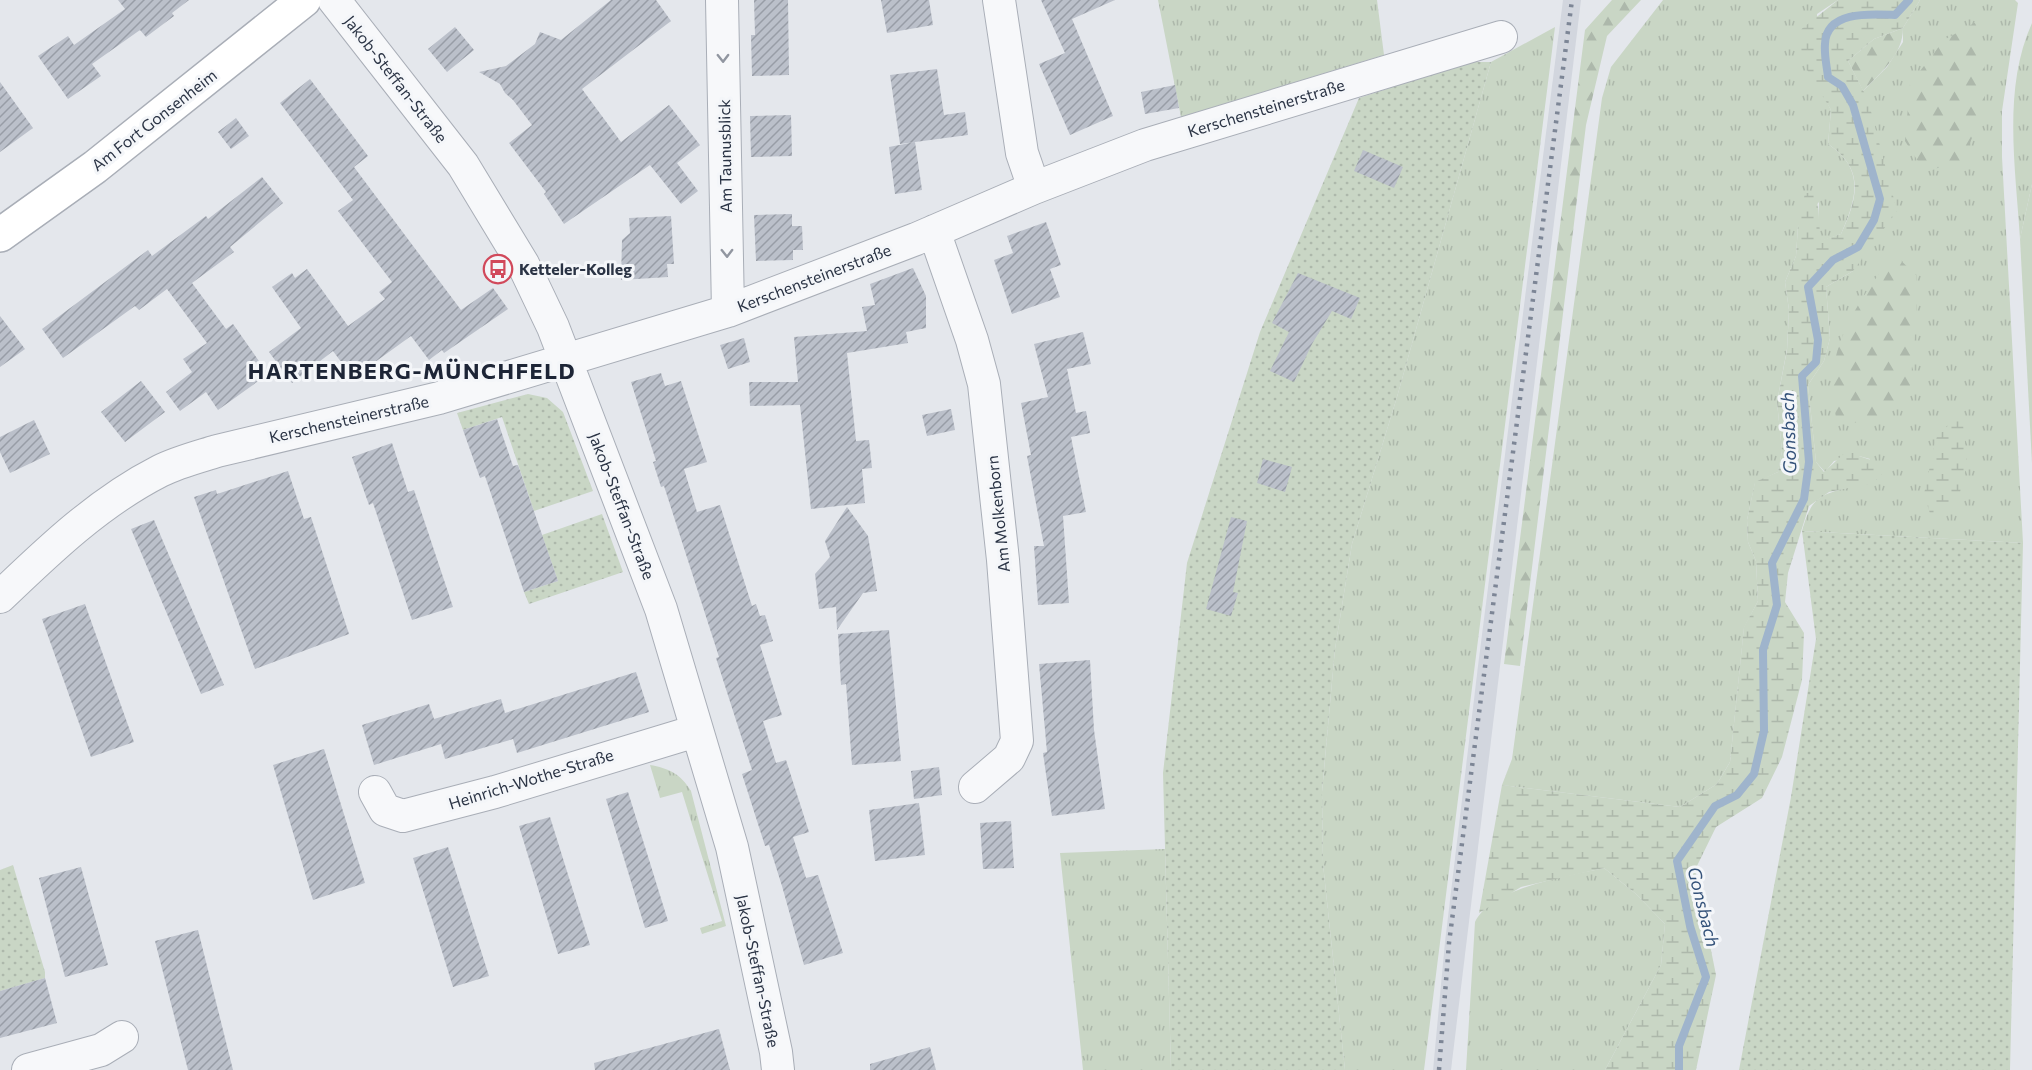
<svg xmlns="http://www.w3.org/2000/svg" width="2032" height="1070" font-family="Commissioner,sans-serif">
<style>
.built{fill:#d2d6de}
.grass{fill:url(#grass-tufts)}
.forest{fill:url(#forest-firs)}
.wetland{fill:url(#wetland-marsh)}
.park{fill:url(#park-dots)}
.pitch{fill:#c9d6c5}
.lines{fill:none;stroke-linecap:round;stroke-linejoin:round}
.stream{stroke:#9fb4cc;stroke-width:8}
.building{fill:url(#building-hatch)}
.street-casing{stroke:#a9aeb7;stroke-width:34}
.secondary-casing{stroke:#a9aeb7;stroke-width:36}
.street{stroke:#f7f8fa;stroke-width:32}
.secondary{stroke:#fff;stroke-width:33}
.rail{stroke:#7d8696;stroke-width:4.5;stroke-dasharray:3 6;stroke-linecap:butt}
.oneway{stroke:#9196a0}
.labels{text-anchor:middle;stroke-width:6;stroke-linejoin:round;paint-order:stroke}
.street-label{font-size:16px;fill:#2b3445;stroke:#f4f6f9}
.poi-label{font-size:16px;font-weight:bold;fill:#2b3445;stroke:#f4f6f9;text-anchor:start}
.water-label{font-size:18px;font-style:italic;fill:#34527a;stroke:#f4f6f9}
.district-label{font-size:22px;font-weight:bold;letter-spacing:1.5px;fill:#1d2536;stroke:#f4f6f9}
</style>
<defs>
<pattern id="grass-tufts" width="24" height="20" patternUnits="userSpaceOnUse" patternTransform="scale(1.5)"><rect width="24" height="20" fill="#c9d6c5"/><path d="M3 7l-1-3M5 7V3M7 7l1-3M15 17l-1-3M17 17v-4M19 17l1-3" fill="none" stroke="#adb8ab"/></pattern>
<pattern id="forest-firs" width="22" height="20" patternUnits="userSpaceOnUse" patternTransform="scale(1.5)"><rect width="22" height="20" fill="#c9d6c5"/><path d="M5 1l3.5 6h-7zM16 11l3.5 6h-7z" fill="#adb8ab"/></pattern>
<pattern id="wetland-marsh" width="20" height="14" patternUnits="userSpaceOnUse" patternTransform="scale(1.5)"><rect width="20" height="14" fill="#c9d6c5"/><path d="M1 5h8M5 5V1M11 12h8M15 12V8" fill="none" stroke="#adb8ab"/></pattern>
<pattern id="park-dots" width="8" height="8" patternUnits="userSpaceOnUse" patternTransform="scale(1.5)"><rect width="8" height="8" fill="#c9d6c5"/><path d="M2 2h.1M6 6h.1" fill="none" stroke="#adb8ab" stroke-width="1.8" stroke-linecap="round"/></pattern>
<pattern id="building-hatch" width="6" height="6" patternUnits="userSpaceOnUse" patternTransform="scale(1.5)"><rect width="6" height="6" fill="#bbc0ca"/><path d="M-1 1l2-2M0 6l6-6M5 7l2-2" fill="none" stroke="#989da6"/></pattern>
</defs>
<rect width="100%" height="100%" fill="#e4e7ec"/>
<path class="built" d="M1563,0H1581L1451,1070H1433L1445,942L1478,666Z"/>
<path class="grass" d="M1158,0H1377L1384,55L1181,117Z
M1663,0H1838L1817,14L1819,87L1831,110L1828,144C1865,169 1857,197 1841,234L1821,241L1818,223L1819,202L1798,226L1796,256L1785,282L1789,310L1787,349L1777,402L1782,451L1778,472L1755,483L1747,520L1748,542L1756,561L1758,601L1744,628L1730,762L1717,784L1680,807L1502,785L1512,759L1602,98L1611,67Z
M1920,0H2015L2018,3L2002,111V157L2023,543L1802,531C1811,499 1818,495 1850,487L1870,459L1859,456L1834,461L1825,472L1816,462L1808,385L1824,361L1830,338L1826,287L1853,271L1874,125L1863,91L1887,67L1903,42V28Z
M2032,23V184L2020,239C2016,170 2002,89 2032,23Z
M1555,27L1424,1070H1345L1323,864L1322,792L1335,649L1352,544L1397,397L1491,62Z
M650,765C668,768 681,774 691,791L726,926L702,934L700,928L722,921L682,792L660,798Z
M1165,849L1171,1070H1083L1060,853Z
M1604,868L1636,894L1665,924L1661,965L1605,1070H1466L1475,922C1492,887 1569,876 1604,868Z"/>
<path class="forest" d="M1612,0H1641L1607,36L1586,125L1520,666L1504,664L1585,30Z
M1976,22L1984,54L1985,106L1963,160L1925,172L1905,141L1910,84L1944,40Z
M1903,28C1903,55 1881,72 1863,91L1848,61L1874,39Z
M1894,254L1916,275V322L1910,388L1873,422L1837,423C1835,409 1830,391 1832,377C1838,329 1865,292 1894,254Z"/>
<path class="wetland" d="M1838,0H1920L1903,28L1874,39L1848,61L1868,100L1897,211L1853,271L1826,287L1830,338L1824,361L1808,385L1816,462L1824,472L1849,449L1859,456L1880,463L1883,473L1873,483L1829,492L1809,506L1788,573L1785,602L1804,633L1802,680L1782,757L1762,798L1716,827L1695,870L1716,975L1696,1070H1605L1661,965L1665,924L1636,894L1604,868L1521,887L1479,913L1502,785L1680,807L1717,784L1730,762L1744,627L1758,601L1756,561L1748,542L1747,520L1755,482L1778,472L1782,451L1777,402L1787,350L1789,310L1785,282L1796,256L1798,226L1805,193H1814C1821,207 1817,225 1822,240L1841,234C1858,197 1865,169 1828,144L1831,110L1799,56V31Z
M1962,411L1967,464L1957,504L1932,520L1924,494L1936,438Z"/>
<path class="park" d="M1470,62H1491L1397,397L1352,544L1335,649L1322,791L1323,864L1345,1070H1171L1163,773L1187,563L1260,332L1359,98Z
M528,394L547,398L563,412L593,491L534,511L502,417L463,430L457,413Z
M602,514L623,572L529,604L524,592L558,581L542,535Z
M1802,531L2023,543L2010,1070H1739L1791,797L1816,639Z
M13,865L45,972V978L0,991V870Z"/>
<path class="pitch" d="M2032,184V463L2020,239Z"/>
<g class="lines">
<path class="stream" d="M1679,1070V1046L1706,977L1690,926L1677,861L1715,806L1737,795L1754,774L1764,731L1763,650L1777,605L1772,563L1804,499L1809,462L1802,376L1816,362L1818,340L1808,287L1833,260L1858,247L1874,220L1880,199L1853,105L1842,86L1828,77C1827,67 1824,55 1825,44C1826,10 1872,14 1895,15L1909,0"/>
</g>
<path class="building" d="M118,0H189L172,13L174,16L146,37L140,30L92,64L101,76L68,99L38,56L68,36L74,45L125,9Z
M611,0H656L671,21L582,89L621,142L669,105L700,145L677,163L698,191L681,204L650,165L564,224L544,194L546,192L509,143L532,125L513,100L505,93L500,84L479,72L506,66L535,44L540,32L561,40Z
M754,0H788L789,75L752,76L751,35H755Z
M881,0H929L933,25L887,33Z
M1041,0H1115L1072,19L1113,116L1070,135L1039,64L1065,53Z
M455,27L474,50L447,72L428,49Z
M937,69L944,115L965,112L968,135L900,144L890,75Z
M310,79L368,156L354,167L461,310L493,288L508,309L444,353L442,350L429,360L411,336L353,378L333,351L292,383L269,352L301,328L272,287L292,273L295,278L307,269L348,326L385,299L379,292L392,282L338,211L353,200L280,103Z
M0,82L33,128L0,152Z
M1175,85L1179,108L1145,114L1141,92Z
M791,115L792,156L751,157L750,116Z
M236,118L249,136L231,149L218,132Z
M915,142L922,190L895,194L889,147Z
M1363,150L1403,167L1394,188L1354,171Z
M262,177L283,203L230,247L234,252L192,283L226,329L233,324L268,374L218,410L206,392L180,411L166,392L192,372L183,359L207,343L167,289L139,310L135,306L63,358L42,329L148,250L152,256L206,216L208,219Z
M792,214V226H802L803,250H793V260L756,261L754,215Z
M671,216L674,264H667L668,277L621,280L622,240L630,233L629,218Z
M1046,222L1061,265L1050,269L1060,297L1012,314L994,260L1013,253L1007,236Z
M913,268L926,296V328L906,332L908,343L847,353L856,441L869,440L872,468L862,469L865,503L811,509L800,405L750,406L749,382H798L794,337L867,331L862,307L875,305L870,284Z
M1298,273L1360,298L1351,319L1332,311L1312,344L1294,382L1270,371L1289,332L1272,323Z
M0,316L25,349L0,367Z
M1083,332L1091,364L1067,369L1076,413L1086,411L1090,433L1071,437L1086,512L1063,516L1069,603L1038,605L1034,546H1044L1027,456L1031,455L1021,403L1048,397L1034,344Z
M744,338L750,362L728,369L720,345Z
M661,373L665,386L681,381L707,462L684,469L697,512L720,505L752,606L756,604L760,616L765,615L773,641L760,645L782,715L763,721L776,763L786,760L809,832L793,837L806,878L818,875L843,953L804,965L782,886L769,845L765,846L742,774L752,770L716,658L719,657L664,486L661,487L653,462L656,461L631,382Z
M141,381L165,412L125,442L101,412Z
M951,409L955,430L927,436L922,415Z
M497,419L513,466L518,465L558,581L524,592L485,476L480,478L463,430Z
M34,420L50,454L10,473L0,452V437Z
M392,443L408,492L414,490L453,607L412,620L373,503L369,505L352,457Z
M1263,459L1292,467L1285,492L1257,483Z
M288,471L304,519L311,517L349,634L255,669L194,497L216,490L217,494Z
M847,507L868,536L877,591L863,593L837,630L836,607L819,609L815,574L830,557L825,541Z
M1231,517L1247,521L1233,592L1238,593L1231,616L1206,609Z
M154,520L224,685L201,694L131,529Z
M85,604L134,742L91,757L42,619Z
M889,630L901,761L852,765L846,684L841,685L838,634Z
M1090,660L1094,730L1105,809L1052,816L1043,753L1047,752L1039,664Z
M636,672L649,712L517,753L513,739L445,759L441,744L374,765L362,725L429,704L434,719L501,699L505,713Z
M324,749L365,883L313,900L273,765Z
M939,767L942,795L914,799L911,771Z
M628,792L668,921L645,928L606,799Z
M919,803L925,855L875,861L869,810Z
M550,817L590,945L558,954L519,826Z
M1011,821L1014,868L983,869L980,823Z
M448,847L489,976L453,987L413,858Z
M81,867L108,965L65,977L39,878Z
M198,930L233,1070H188L155,941Z
M45,978L57,1023L0,1038V991Z
M719,1029L730,1070H595L594,1063Z
M930,1047L936,1070H870V1064Z"/>
<g class="lines">
<g class="street-casing">
<path id="street" d="M334,0L463,165L523,264L553,327L661,609L732,847L776,1052L778,1070
M722,0L728,311
M999,0L1022,153L1034,188
M934,231L972,340L984,384L1003,560L1017,741L1009,758L975,787
M0,597C49,550 99,502 160,471C178,462 198,457 217,451L439,398L728,311L916,239L1034,188L1145,145L1501,37
M375,792L385,810L403,816L495,792L696,731
M28,1070L101,1050L122,1037"/>
</g>
<g class="secondary-casing">
<path id="secondary" d="M0,235L95,167L304,0"/>
</g>
<use href="#street" class="street"/>
<use href="#secondary" class="secondary"/>
<path class="rail" d="M1439,1070L1449,943L1572,0"/>
</g>
<defs><path id="oneway-chevron" d="M-2-3.5L2.5 0L-2 3.5" fill="none" stroke-width="1.6" stroke-linecap="round" stroke-linejoin="round" transform="scale(1.5)"/></defs>
<g class="oneway">
<use href="#oneway-chevron" transform="translate(723 58) rotate(89)"/>
<use href="#oneway-chevron" transform="translate(727 253) rotate(89)"/>
</g>
<defs>
<g id="bus-ring" transform="scale(1.5)"><circle r="9.5" fill="#f4f6f9" stroke="#d1495b" stroke-width="1.5"/><path d="M-5-6H5V4H4V6H2V4H-2V6H-4V4H-5ZM-3.5-4V0h7V-4ZM-3.5 1.2v1.5H-2V1.2ZM2 1.2v1.5H3.5V1.2Z" fill="#d1495b"/></g>
</defs>
<g fill-rule="evenodd">
<use href="#bus-ring" x="498" y="269"/>
</g>
<g class="labels">
<g class="street-label">
<text transform="translate(396 79) rotate(52)" y="6">Jakob-Steffan-Straße</text>
<text transform="translate(1266 108) rotate(-17)" y="6">Kerschensteinerstraße</text>
<text transform="translate(154 120) rotate(-38)" y="6">Am Fort Gonsenheim</text>
<text transform="translate(725 156) rotate(-91)" y="6">Am Taunusblick</text>
<text transform="translate(814 278) rotate(-21)" y="6">Kerschensteinerstraße</text>
<text transform="translate(349 419) rotate(-13)" y="6">Kerschensteinerstraße</text>
<text transform="translate(622 506) rotate(69)" y="6">Jakob-Steffan-Straße</text>
<text transform="translate(998 514) rotate(-96)" y="6">Am Molkenborn</text>
<text transform="translate(531 779) rotate(-17)" y="6">Heinrich-Wothe-Straße</text>
<text transform="translate(758 971) rotate(78)" y="6">Jakob-Steffan-Straße</text>
</g>
<g class="poi-label">
<text x="519" y="275">Ketteler-Kolleg</text>
</g>
<g class="water-label">
<text transform="translate(1789 433) rotate(-92)" y="6">Gonsbach</text>
<text transform="translate(1703 907) rotate(76)" y="6">Gonsbach</text>
</g>
<g class="district-label">
<text x="412" y="379">HARTENBERG-MÜNCHFELD</text>
</g>
</g>
</svg>
